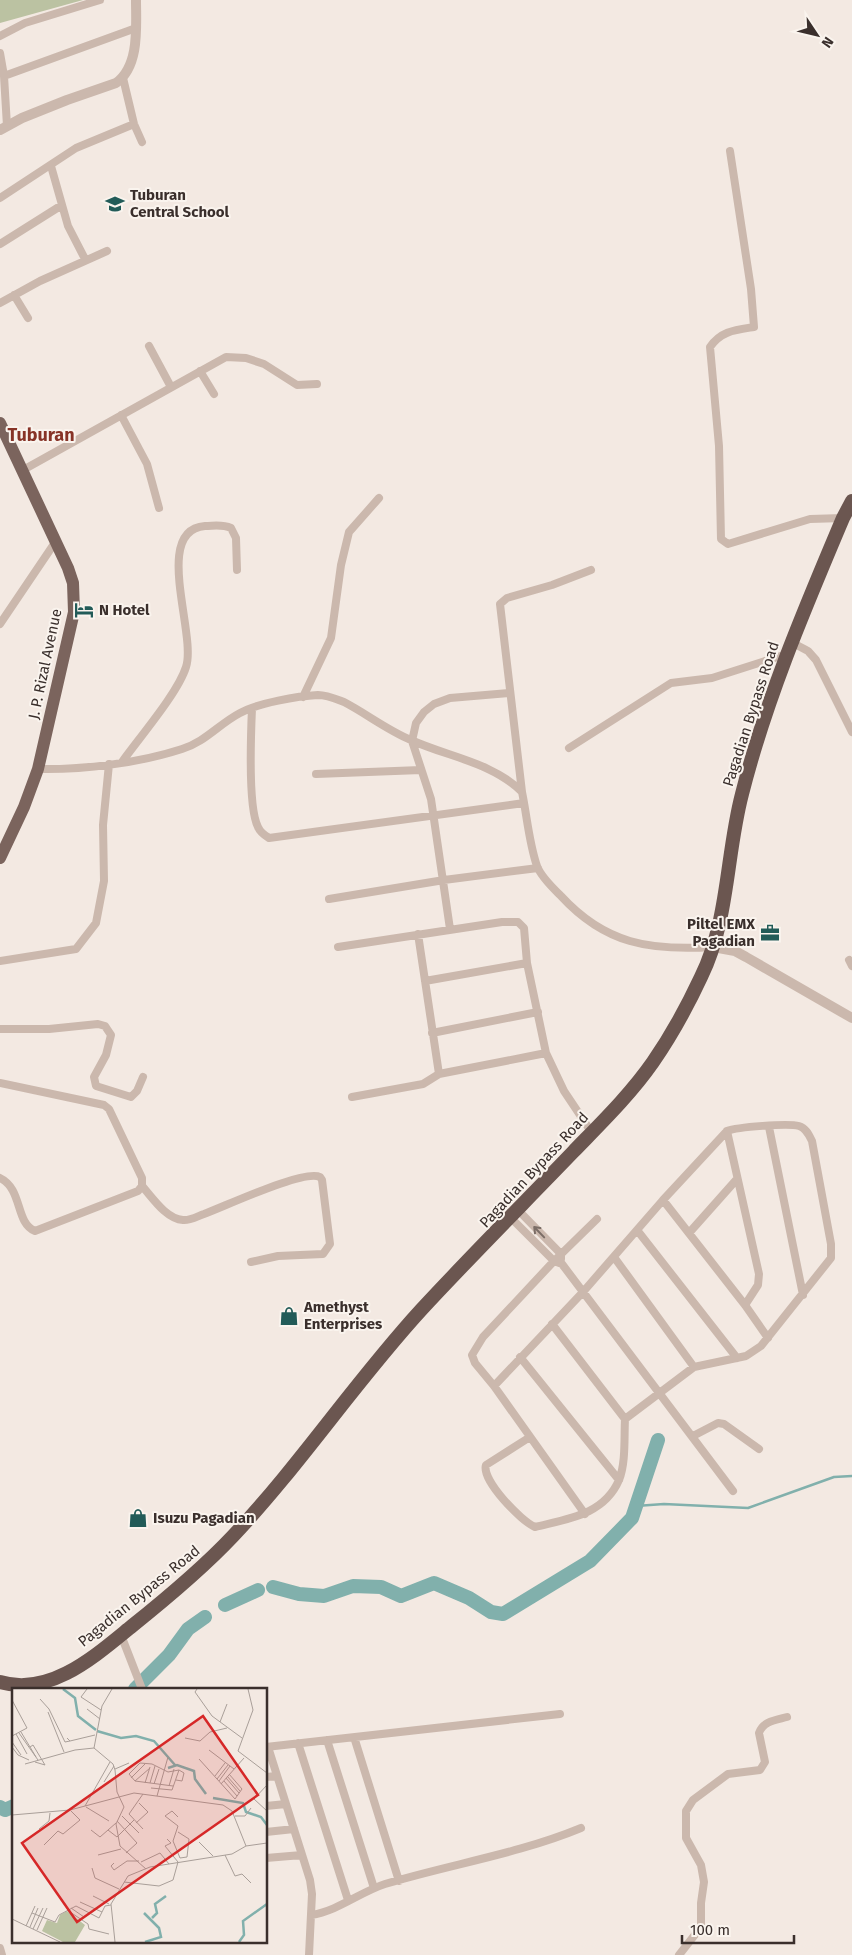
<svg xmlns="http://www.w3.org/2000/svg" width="852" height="1955" font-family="'Fira Sans',sans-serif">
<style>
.green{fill:#bbc2a2}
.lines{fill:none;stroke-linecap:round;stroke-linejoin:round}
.stream{stroke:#81b0ac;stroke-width:2.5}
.river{stroke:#81b0ac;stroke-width:14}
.minor{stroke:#cbb8ad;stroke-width:8}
.tertiary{stroke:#cbb8ad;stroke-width:10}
.primary{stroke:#7b645d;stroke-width:12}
.trunk{stroke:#6b5650;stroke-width:14}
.oneway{stroke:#7b6d66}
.labels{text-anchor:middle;stroke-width:4;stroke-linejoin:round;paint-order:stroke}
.poi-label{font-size:15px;font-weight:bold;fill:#3a2f2c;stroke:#faf4ee;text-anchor:start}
.street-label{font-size:15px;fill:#3a2f2c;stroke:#faf4ee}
.quarter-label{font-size:18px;font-weight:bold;fill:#873327;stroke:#faf4ee}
.inset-river{fill:none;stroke:#81b0ac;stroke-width:2.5}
.inset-road{fill:none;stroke:#a99f99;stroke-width:1}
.view{fill:#d62828;fill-opacity:0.15;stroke:#d62828;stroke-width:2.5}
.inset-edge{fill:none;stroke:#3a2f2c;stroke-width:2.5}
</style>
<rect width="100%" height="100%" fill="#f3e9e2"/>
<path class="green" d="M0,0H83L0,23Z"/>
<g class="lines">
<path class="stream" d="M636,1506L664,1504L748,1508L834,1477L852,1476"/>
<path class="river" d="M273,1587L299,1594L324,1596L353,1586L381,1587L401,1596L434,1583L469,1598L491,1612L503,1614L590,1561L632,1518L658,1440
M225,1605L258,1590
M135,1689L169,1655L188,1629L205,1617
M0,1807L5,1810L14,1806"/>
<path class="minor" d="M0,36L25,23L100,0
M0,53L4,76L7,126
M4,76L136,28
M123,78L134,124L142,142
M730,151L751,289L754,327C735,330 721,331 710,347L719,446L721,539L728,544L810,519L843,518
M51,166L68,226L85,259
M0,198L76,148L134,124
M0,244L62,205
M14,295L28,318
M0,303L40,281L107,251
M149,346L171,387
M200,371L214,394
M121,415L147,464L159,508
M23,470L226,357L246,358L264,364L297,385L317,384
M0,624L56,541
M791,642L808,651L816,660L852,732
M303,697L331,638L341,565L349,532L379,498
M252,708C251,731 248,808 258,827C260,832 264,835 269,838L524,803
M569,748L671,683L712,678L787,654
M122,762C139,738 178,693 186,667C197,634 152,530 205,526C214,526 222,524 231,528L236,538L237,570
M38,769C83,770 139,763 182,749C205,742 219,724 240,713C258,703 298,696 318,695C327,695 336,699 344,702C367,714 387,730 411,740C448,757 492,762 522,792C527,816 529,843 537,866C541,877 553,888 561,896C605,944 650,951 713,947
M316,774L421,770
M522,792L500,604L507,598L552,585L591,570
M329,899L444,880L538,868
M450,929L431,799L412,741L416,723L424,712L434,704L450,698L509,693
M418,934L439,1074L546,1053
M338,947L502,922H518L524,928L527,963L546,1053L564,1091L592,1133
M849,960L852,966
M0,961L76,949L96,923L104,881L103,825L109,764
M425,981L527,963
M0,1029H49L98,1024L105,1026L111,1035L106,1055L94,1077L96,1086L131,1097L137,1091L143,1077
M432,1033L538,1012
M0,1083L104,1105L109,1109L142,1178V1186C152,1197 166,1219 183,1220C189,1221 198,1216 204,1214C226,1206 304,1169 320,1177L322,1180L330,1244L323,1254L278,1256L251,1262
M352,1097L423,1084L439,1074
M769,1127L803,1295
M727,1131L759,1274L758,1285L745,1305
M0,1178C23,1189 15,1223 35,1231L138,1191L142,1186
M663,1200L745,1305L768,1338
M518,1210L561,1254V1259
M511,1218L554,1261L562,1264L733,1491
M637,1230L737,1358
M689,1233L737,1179
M614,1257L694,1367
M552,1324L625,1419
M520,1357L619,1480
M494,1386L583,1292L663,1200L727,1131C737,1127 788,1123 799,1126C806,1128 809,1135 812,1141L831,1244V1258L761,1346L746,1356L694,1367L625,1419C624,1437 626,1463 619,1480C604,1515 567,1519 535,1527C521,1521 481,1480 486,1465L530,1437
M693,1436L718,1423L724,1424L759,1449
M585,1514L494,1386L475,1363L472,1355L483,1337L554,1261L597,1219
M121,1635L142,1689
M354,1737L399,1881
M327,1740L374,1888
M298,1743L348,1900
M266,1747L560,1714
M268,1747L310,1880L312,1894L309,1955
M266,1777L277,1776
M266,1806L286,1804
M266,1832L294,1829
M266,1858L302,1855
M311,1915C338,1911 360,1892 385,1884C451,1864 518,1854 581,1828
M0,1948L2,1955
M679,1955L701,1927V1903L704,1882L701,1865L686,1838V1811L693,1800L728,1774L760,1770L765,1762L759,1733C763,1721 776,1720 787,1717"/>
<path class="tertiary" d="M0,130L22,118L67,100L116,83C140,66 136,26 136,0
M713,947L735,951L746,957L852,1018"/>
<path class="primary" d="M0,423L68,568L73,583L74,612L38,769L24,807L0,858"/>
<path class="trunk" d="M0,1682C50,1697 95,1656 132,1626C167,1598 202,1569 233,1536C300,1465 355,1382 421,1310C470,1257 522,1205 573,1152C600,1124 630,1095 653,1062C671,1036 687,1007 701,977C729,920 726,855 742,794C766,699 805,608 843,518L852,501"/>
</g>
<defs><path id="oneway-shaft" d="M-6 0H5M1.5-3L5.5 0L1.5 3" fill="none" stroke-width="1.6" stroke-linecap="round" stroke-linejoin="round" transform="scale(1.25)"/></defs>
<use class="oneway" href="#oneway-shaft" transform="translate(539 1232) rotate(-134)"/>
<defs>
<g id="school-bare" transform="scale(1.5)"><path d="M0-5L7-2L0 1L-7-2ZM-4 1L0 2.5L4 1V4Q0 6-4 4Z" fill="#225b58" stroke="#faf4ee" stroke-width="2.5" paint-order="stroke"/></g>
<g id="hotel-bare" transform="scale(1.5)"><path d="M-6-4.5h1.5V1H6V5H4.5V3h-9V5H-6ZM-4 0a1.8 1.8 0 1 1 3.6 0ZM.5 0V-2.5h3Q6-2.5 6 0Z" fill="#225b58" stroke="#faf4ee" stroke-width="2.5" paint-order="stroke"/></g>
<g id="office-bare" transform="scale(1.5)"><path d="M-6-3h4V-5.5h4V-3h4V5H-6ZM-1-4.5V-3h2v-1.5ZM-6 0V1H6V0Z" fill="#225b58" stroke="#faf4ee" stroke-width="2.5" paint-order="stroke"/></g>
<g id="shop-bare" transform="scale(1.5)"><path d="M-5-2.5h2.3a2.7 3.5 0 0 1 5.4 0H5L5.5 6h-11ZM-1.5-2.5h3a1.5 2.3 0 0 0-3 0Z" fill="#225b58" stroke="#faf4ee" stroke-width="2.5" paint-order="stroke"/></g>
</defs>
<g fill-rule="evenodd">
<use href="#school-bare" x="115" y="204"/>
<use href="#hotel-bare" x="84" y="610"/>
<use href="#office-bare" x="770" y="933"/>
<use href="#shop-bare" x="289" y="1316"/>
<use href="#shop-bare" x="138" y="1518"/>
</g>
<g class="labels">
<g class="poi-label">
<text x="130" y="200">Tuburan<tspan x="130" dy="17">Central School</tspan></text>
<text x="99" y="615">N Hotel</text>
<text x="755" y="929" text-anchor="end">Piltel EMX<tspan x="755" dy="17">Pagadian</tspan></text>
<text x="304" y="1312">Amethyst<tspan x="304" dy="17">Enterprises</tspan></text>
<text x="153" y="1523">Isuzu Pagadian</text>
</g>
<g class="street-label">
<text transform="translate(45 664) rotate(-78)" y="5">J. P. Rizal Avenue</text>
<text transform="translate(751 714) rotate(-72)" y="5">Pagadian Bypass Road</text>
<text transform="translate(534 1170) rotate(-47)" y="5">Pagadian Bypass Road</text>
<text transform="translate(139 1596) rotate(-39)" y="5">Pagadian Bypass Road</text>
</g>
<g class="quarter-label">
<text x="41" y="441">Tuburan</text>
</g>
</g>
<g transform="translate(12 1688)">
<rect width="255" height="255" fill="#f3e9e2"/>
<path d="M55,223L73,237L63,254H51L30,243L35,232L45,235L48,227Z" fill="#bbc2a2"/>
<path class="inset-river" d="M51,1L63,10L66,28L84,42M85,43L109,50L124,48L142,53L163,77M156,80L165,77L182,83L183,91L194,106M201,110L231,115L234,124L249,129L255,137M132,225L147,240L149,249L133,254M140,230L145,225L143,216L154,208M227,254L232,247L231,233L255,216"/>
<path class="inset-road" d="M75,1L69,9L89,22M100,1L90,18L82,60L101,76L103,82L105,104L112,119L104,136L108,158L134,181M185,1L183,4L200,28L230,50M236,1L241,22L226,63L255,85M28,11L37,21L53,54L58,53M0,12L15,40L0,48M75,21L88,31M36,24L52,64M208,34L215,16M9,44L24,69M7,45L26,72M4,46L15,66M55,50L58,53L83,47M173,50L188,53L198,44L215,40M0,54L9,67M0,59L6,67L17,72M18,59L21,57L33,77L23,74M197,62L222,81M187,71L223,111L230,101L217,86M13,76L63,62L82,60M103,81L117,75M203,88L213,75M215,88L228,103M119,90L133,76M214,90L227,105M205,91L216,77M123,93L138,80M207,93L218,78M212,93L225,108M92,94L102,78M133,95L138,79M138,95L143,78M142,96L147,81M209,96L232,70M255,97L242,111L255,123M157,98L162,81M161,98L123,93L117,86L128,75L140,76L156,84L167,82L172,85L170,93L164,92M139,100L160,102L167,82M145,108L156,69M73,118L98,74M74,119L97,133M0,127L58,122L122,105L211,117L220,123L234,158L255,155M110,128L127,145M223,128H233L239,120M166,129L160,123L153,128L166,138L161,153L168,170L175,169L177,151L166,144M105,133L125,155L114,165M124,135L136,124L127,115M27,141L37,133L38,125M131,141L117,126L131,106M79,142L88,149L104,135M96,142L105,149L122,132M187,154L201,168M32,157L46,143L51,146L68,132L59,123M86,167L109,161M213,167L223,188L230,186L239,195M129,174L148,165L157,176M102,175L99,178L102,182L115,173H127M80,180L83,190L107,201M112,194L147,198L161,192L166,174L153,158L159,155L155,151M81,208L97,216M68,214L90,224M59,220L72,229M55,222L76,236L77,241L97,246M20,225L43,234L47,227L64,218L87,230L93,218L99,217M0,231L48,254M14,238L23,218M18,239L26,220M21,241L31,220M25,242L35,220M103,254L99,216L116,188L138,179L220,166L234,158"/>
<path class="view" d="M191,28L246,107L65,234L10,155Z"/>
<rect width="255" height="255" class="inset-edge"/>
</g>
<g transform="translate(817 35) rotate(125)" stroke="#faf4ee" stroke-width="4" paint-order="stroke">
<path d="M0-4L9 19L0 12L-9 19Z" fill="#3a2f2c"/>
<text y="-8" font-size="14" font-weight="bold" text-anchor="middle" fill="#3a2f2c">N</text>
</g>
<path d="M682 1935v8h112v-8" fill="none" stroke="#3a2f2c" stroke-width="2.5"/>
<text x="690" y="1935" font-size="15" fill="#3a2f2c" stroke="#faf4ee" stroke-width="4" paint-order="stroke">100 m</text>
</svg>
